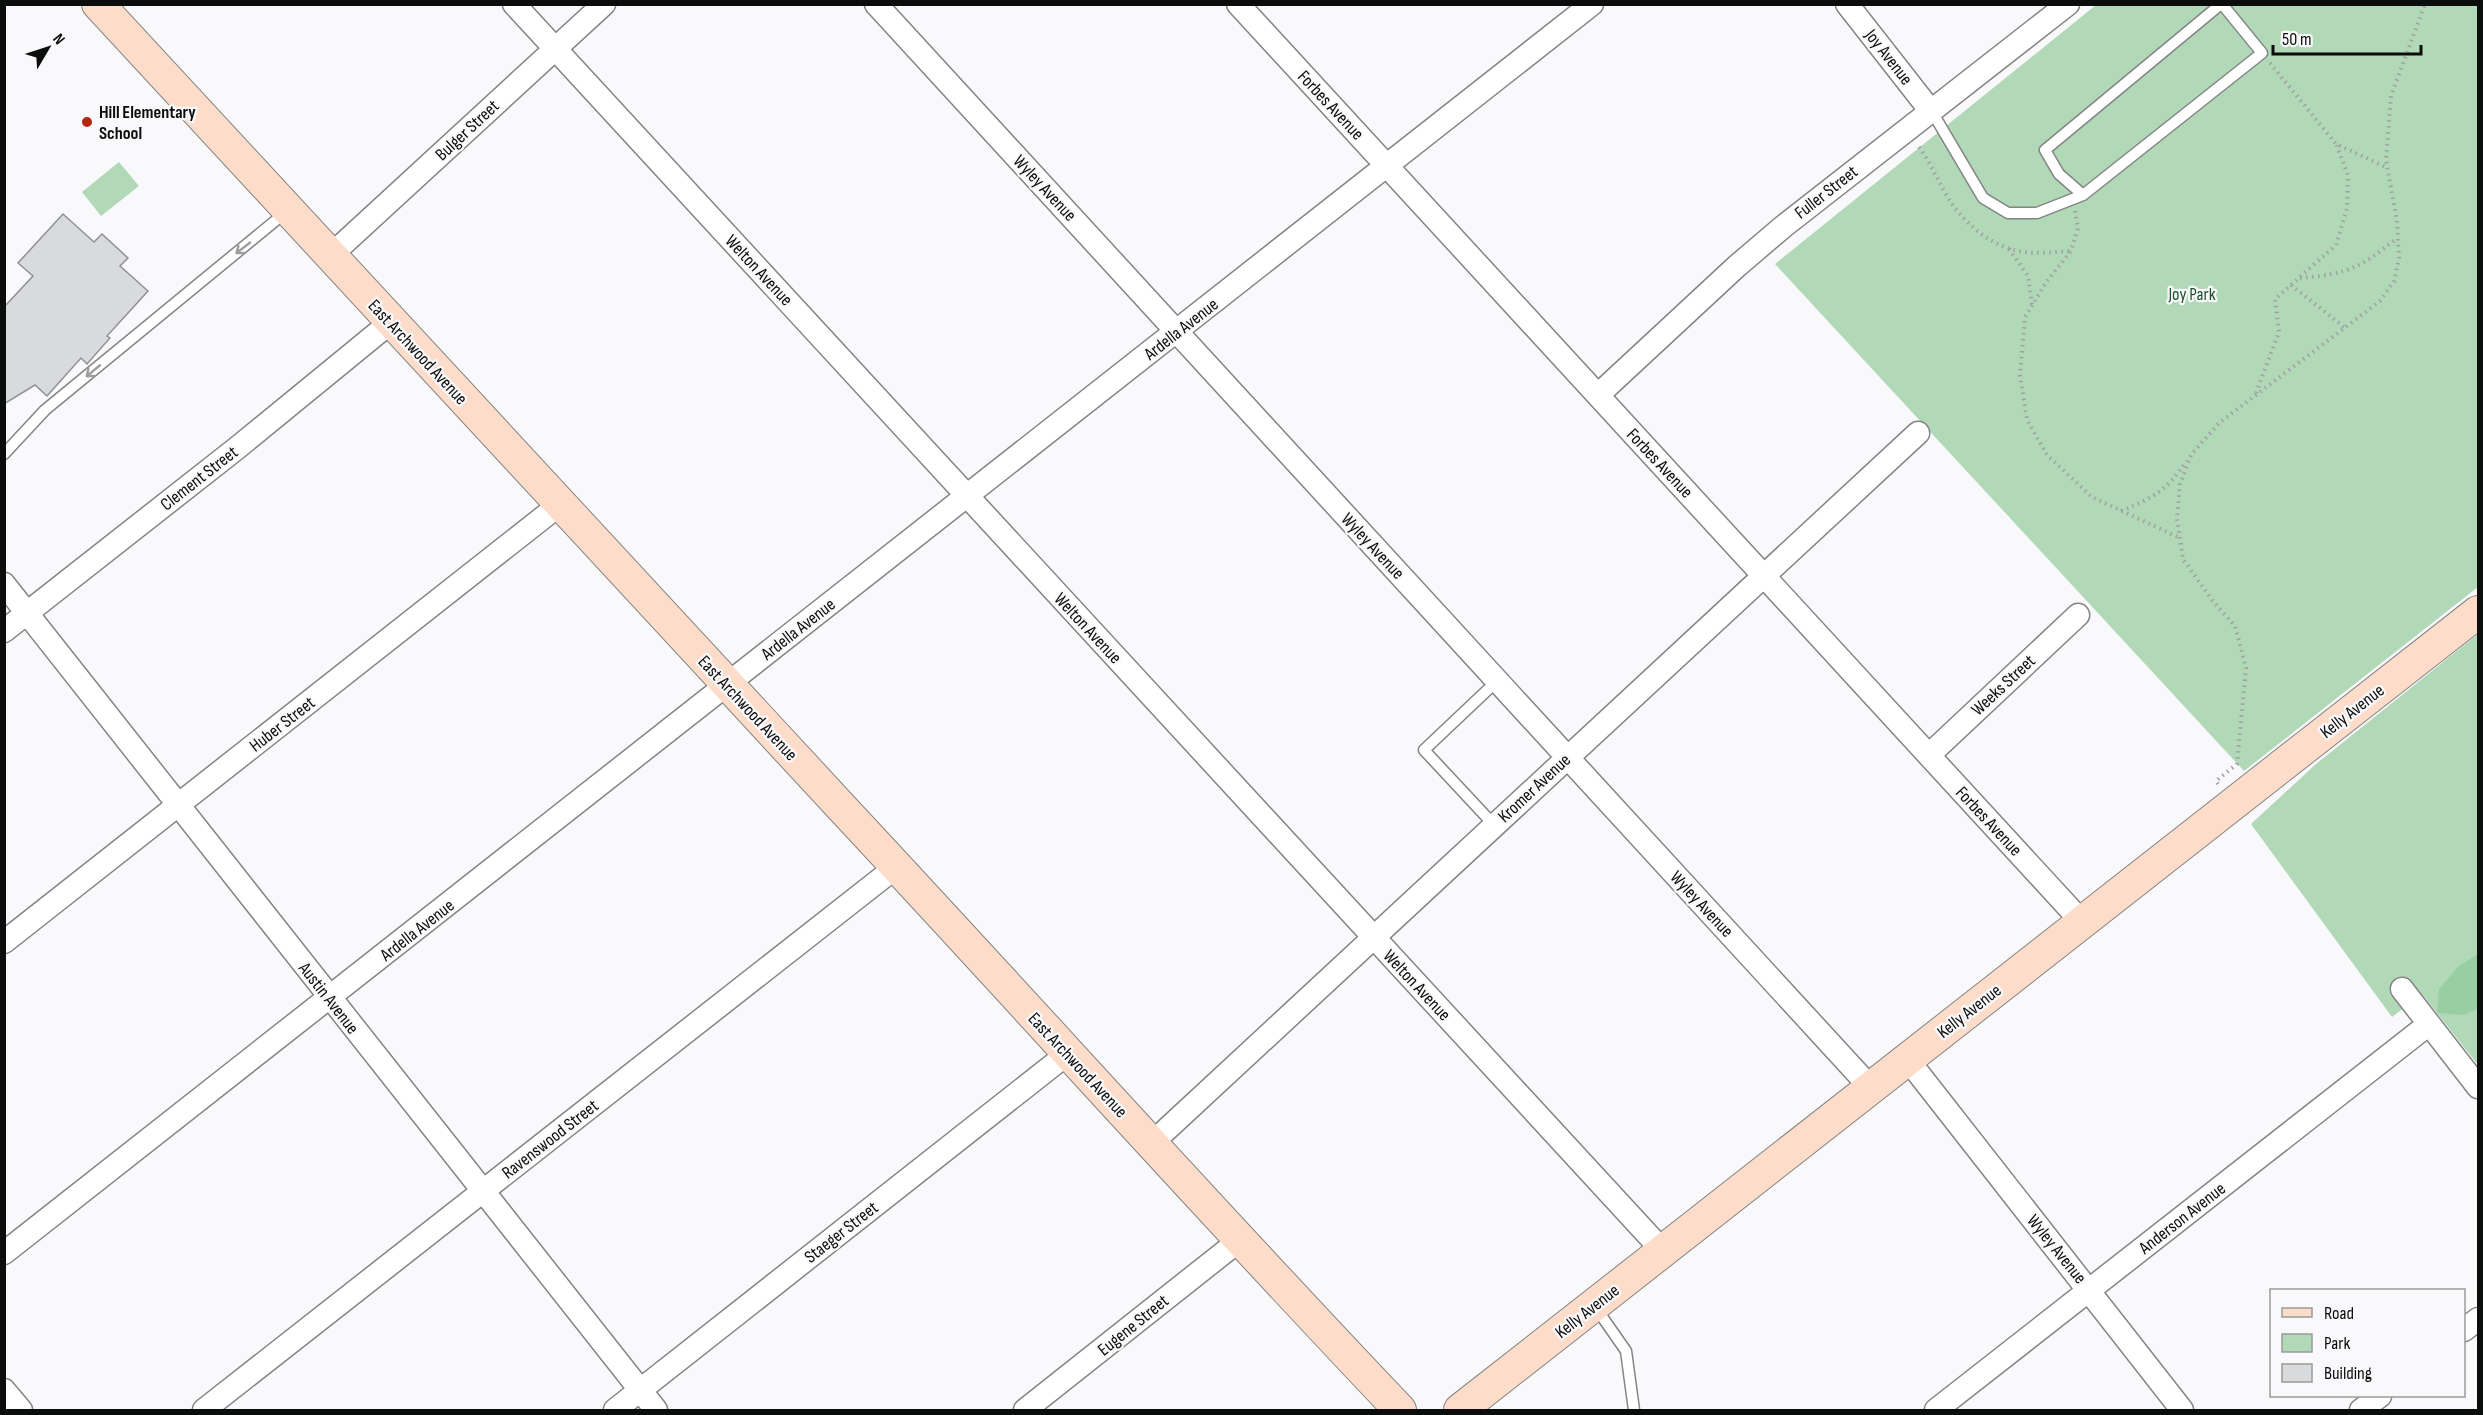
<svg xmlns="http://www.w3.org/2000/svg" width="2483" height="1415" font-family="'Sofia Sans Condensed',sans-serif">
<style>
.green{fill:#b1d9b7}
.forest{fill:#99cea2}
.building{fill:#d9dadb;stroke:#909192;stroke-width:1.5}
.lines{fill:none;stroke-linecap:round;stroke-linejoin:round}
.lane-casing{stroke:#848485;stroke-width:13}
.street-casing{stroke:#848485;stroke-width:25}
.secondary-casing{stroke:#848485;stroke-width:34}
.path{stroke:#a0a1a2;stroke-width:4;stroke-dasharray:1.5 4.5;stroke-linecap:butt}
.lane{stroke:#fff;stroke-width:10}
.street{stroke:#fff;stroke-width:22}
.secondary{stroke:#fdddca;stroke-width:32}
.oneway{stroke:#9d9e9e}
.poi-dot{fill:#b32610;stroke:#f9f9fb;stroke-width:2}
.labels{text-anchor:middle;stroke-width:4.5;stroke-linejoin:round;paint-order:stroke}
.street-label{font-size:18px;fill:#0b0c0c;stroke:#f9f9fb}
.poi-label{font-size:18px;font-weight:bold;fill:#0b0c0c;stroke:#f9f9fb;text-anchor:start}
.park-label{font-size:18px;fill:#195228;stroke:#f9f9fb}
</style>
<rect width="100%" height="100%" fill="#f9f9fb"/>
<path class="green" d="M2096,5H2478V587L2244,771L1775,264Z
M119,162L139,186L101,216L82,192Z
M2478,634V1065L2422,994L2392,1017L2251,824L2316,764Z"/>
<path class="forest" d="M2478,954V1009L2463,1015L2437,1013L2439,989L2459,966Z"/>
<path class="building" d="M63,214L94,242L102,234L128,258L120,266L148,291L107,336L110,338L87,364L81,358L47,396L35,385L4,404V307L33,276L18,263Z"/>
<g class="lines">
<g class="lane-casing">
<path id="lane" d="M1931,110L1983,198L2008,213H2037L2083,195L2262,53L2222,4
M2083,195L2059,174L2045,150L2221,4
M4,454L45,410L286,212
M1494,825L1424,750L1497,681
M1596,1308L1626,1351L1634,1410"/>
</g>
<g class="street-casing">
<path id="street" d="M514,4L1662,1250
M876,4L1871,1088
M1238,4L2082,922
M1847,4L1930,110
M330,256L604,4
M1598,395L1737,266L1784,226L2068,4
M4,584L656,1410
M4,631L237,448L391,322
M1929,755L2078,615
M4,942L559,505
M2402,989L2478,1087
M1908,1060L2182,1410
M1152,1143L1918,433
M4,1253L1592,4
M2464,1330L2478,1319
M4,1390L21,1410
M204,1410L896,867
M615,1410L1067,1054
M1025,1410L1241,1239
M1936,1410L2429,1024
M2361,1410L2380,1396"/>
</g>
<g class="secondary-casing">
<path id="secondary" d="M98,4C347,273 594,543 844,810C1030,1009 1212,1213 1400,1410
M1460,1410L2478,612"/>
</g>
<path class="path" d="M2270,63L2336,144L2388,168
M1919,147C1930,162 1937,179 1947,196C1961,220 1987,243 2014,250C2031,255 2054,252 2071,251
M2075,211L2078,228L2071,251L2047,281L2025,317L2020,375L2027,420L2047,455L2092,497L2180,538
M2009,249L2028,276L2032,304
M2300,278C2348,274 2360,268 2397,238
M2291,285L2344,327
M2256,393L2279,332L2275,299L2336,245L2347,208L2348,175L2336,144
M2121,511C2157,496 2164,492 2187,461
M2218,784L2216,781L2237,764L2246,668L2235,626L2212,600L2183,559L2177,519L2180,484L2191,455L2219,423L2380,301L2394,281L2399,258L2397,221L2386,160L2391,96L2425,4"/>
<use href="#lane" class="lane"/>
<use href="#street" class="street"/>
<use href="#secondary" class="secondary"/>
</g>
<defs><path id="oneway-shaft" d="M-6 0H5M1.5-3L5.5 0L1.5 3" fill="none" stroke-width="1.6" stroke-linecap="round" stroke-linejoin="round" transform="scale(1.5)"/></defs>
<g class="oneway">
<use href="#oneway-shaft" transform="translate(243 248) rotate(142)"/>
<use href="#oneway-shaft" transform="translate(93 371) rotate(140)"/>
</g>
<circle class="poi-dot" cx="87" cy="122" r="6"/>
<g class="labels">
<g class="street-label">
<text transform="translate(1889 57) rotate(52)" y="6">Joy Avenue</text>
<text transform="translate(1331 105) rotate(47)" y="6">Forbes Avenue</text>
<text transform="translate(467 130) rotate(-43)" y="6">Bulger Street</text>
<text transform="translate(1045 188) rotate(47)" y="6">Wyley Avenue</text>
<text transform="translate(1826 192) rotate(-38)" y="6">Fuller Street</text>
<text transform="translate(759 270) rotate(47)" y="6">Welton Avenue</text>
<text transform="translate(1181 329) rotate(-38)" y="6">Ardella Avenue</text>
<text transform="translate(418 352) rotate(47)" y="6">East Archwood Avenue</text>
<text transform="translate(1660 463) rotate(47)" y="6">Forbes Avenue</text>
<text transform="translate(199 478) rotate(-38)" y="6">Clement Street</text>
<text transform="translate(1373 546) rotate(47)" y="6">Wyley Avenue</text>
<text transform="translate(1088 628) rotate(47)" y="6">Welton Avenue</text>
<text transform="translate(798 629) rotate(-38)" y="6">Ardella Avenue</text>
<text transform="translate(2003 685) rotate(-43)" y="6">Weeks Street</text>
<text transform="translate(748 708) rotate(47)" y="6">East Archwood Avenue</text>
<text transform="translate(2352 711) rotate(-38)" y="6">Kelly Avenue</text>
<text transform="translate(282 724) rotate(-38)" y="6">Huber Street</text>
<text transform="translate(1534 788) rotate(-43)" y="6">Kromer Avenue</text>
<text transform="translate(1989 821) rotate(47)" y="6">Forbes Avenue</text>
<text transform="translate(1702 904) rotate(47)" y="6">Wyley Avenue</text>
<text transform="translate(417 930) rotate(-38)" y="6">Ardella Avenue</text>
<text transform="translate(1417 985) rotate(47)" y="6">Welton Avenue</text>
<text transform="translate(329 998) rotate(52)" y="6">Austin Avenue</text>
<text transform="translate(1969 1011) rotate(-38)" y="6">Kelly Avenue</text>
<text transform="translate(1078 1065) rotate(47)" y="6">East Archwood Avenue</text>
<text transform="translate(550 1139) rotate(-38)" y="6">Ravenswood Street</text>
<text transform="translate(2182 1218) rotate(-38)" y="6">Anderson Avenue</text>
<text transform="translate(841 1232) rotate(-38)" y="6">Staeger Street</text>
<text transform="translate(2057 1249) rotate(51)" y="6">Wyley Avenue</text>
<text transform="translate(1587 1311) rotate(-38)" y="6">Kelly Avenue</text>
<text transform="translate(1133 1325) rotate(-39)" y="6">Eugene Street</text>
</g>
<g class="poi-label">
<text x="99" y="118">Hill Elementary<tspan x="99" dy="21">School</tspan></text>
</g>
<g class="park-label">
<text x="2192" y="300">Joy Park</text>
</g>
</g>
<rect width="2483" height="1415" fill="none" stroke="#0b0c0c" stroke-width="12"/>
<rect x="2270" y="1289" width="195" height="108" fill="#f9f9fb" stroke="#9a9a9b" stroke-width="1.5"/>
<rect x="2282" y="1308" width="30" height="9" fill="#fdddca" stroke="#9a9a9b" stroke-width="1.5"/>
<text x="2324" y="1319" font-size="18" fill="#0b0c0c">Road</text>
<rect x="2282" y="1334" width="30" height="18" fill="#b1d9b7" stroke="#9a9a9b" stroke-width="1.5"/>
<text x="2324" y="1349" font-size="18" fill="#0b0c0c">Park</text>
<rect x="2282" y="1364" width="30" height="18" fill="#d9dadb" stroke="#9a9a9b" stroke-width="1.5"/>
<text x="2324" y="1379" font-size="18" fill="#0b0c0c">Building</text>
<g transform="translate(48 48) rotate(51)" stroke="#f9f9fb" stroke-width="4.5" paint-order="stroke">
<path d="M0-4.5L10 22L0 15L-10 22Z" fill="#0b0c0c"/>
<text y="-9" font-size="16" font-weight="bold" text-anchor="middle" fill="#0b0c0c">N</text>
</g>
<path d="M2273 45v9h148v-9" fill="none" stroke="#0b0c0c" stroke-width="3"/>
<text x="2282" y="45" font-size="18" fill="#0b0c0c" stroke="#f9f9fb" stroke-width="4.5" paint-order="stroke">50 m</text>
</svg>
